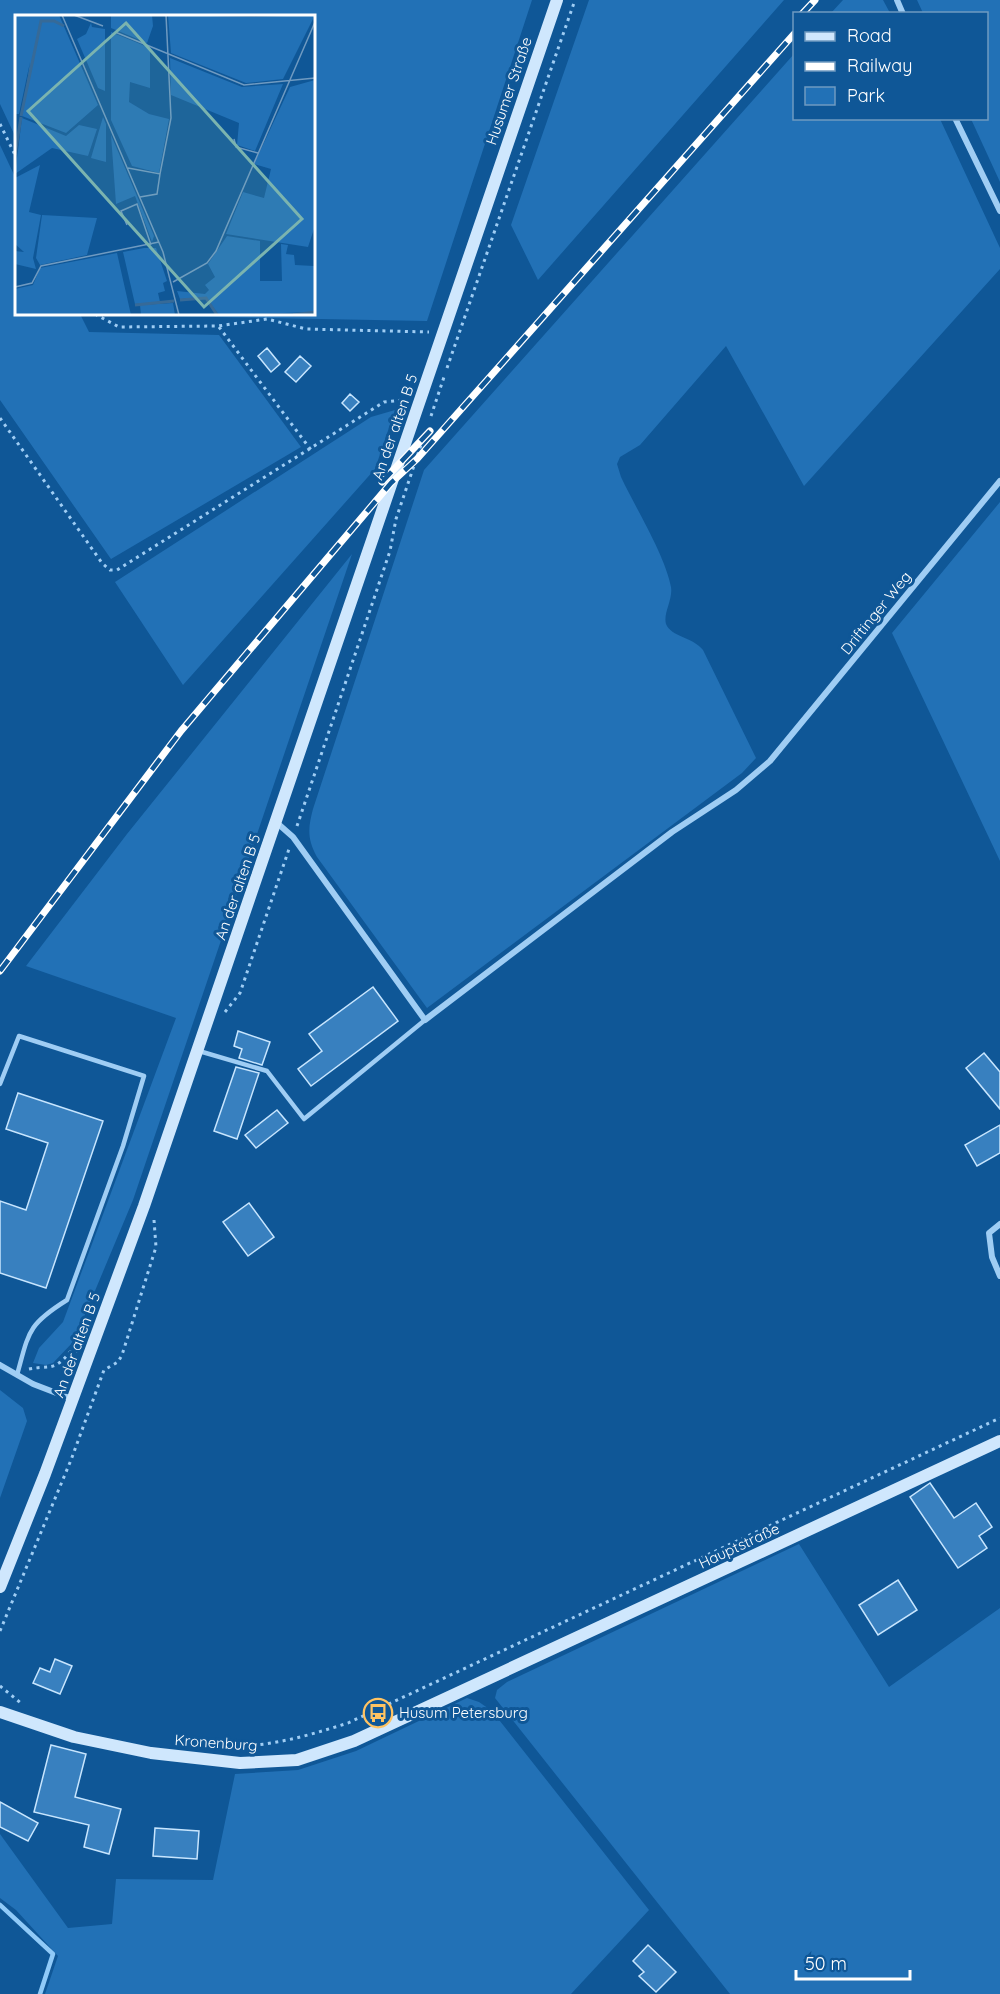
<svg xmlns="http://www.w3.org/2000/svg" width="1000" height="1994" font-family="Quicksand,sans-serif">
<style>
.green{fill:#2271b6}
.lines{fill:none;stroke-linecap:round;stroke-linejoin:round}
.stream{stroke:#90caf8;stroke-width:4.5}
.building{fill:#3880bf;stroke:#c7e5fe;stroke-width:1.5}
.path{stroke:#9fcdf4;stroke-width:3;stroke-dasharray:3 4.5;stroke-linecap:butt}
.lane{stroke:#9fcdf4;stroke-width:4.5}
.street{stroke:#9fcdf4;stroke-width:6}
.secondary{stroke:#cfe7fd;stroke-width:12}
.rail-casing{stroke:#fff;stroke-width:7}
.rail{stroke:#0f5797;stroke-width:4.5;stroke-dasharray:14;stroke-linecap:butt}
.labels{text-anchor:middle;stroke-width:6;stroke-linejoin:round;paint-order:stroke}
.street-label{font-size:15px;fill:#fff;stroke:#0f5797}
.poi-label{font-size:15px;fill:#fff;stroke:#0f5797;text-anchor:start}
.inset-river{fill:none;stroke:#366a98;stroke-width:3}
.inset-road{fill:none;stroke:#6f9ac1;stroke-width:1.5}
.view{fill:#7bb4af;fill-opacity:0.15;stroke:#7bb4af;stroke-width:3}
.inset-edge{fill:none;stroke:#fff;stroke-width:3}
</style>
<rect width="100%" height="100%" fill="#0f5797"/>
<path class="green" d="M0,0H532L427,321L105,315L104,314H314V16H16V138L0,104Z
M589,0H784L538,280L511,225Z
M843,0H883L890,13H831Z
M917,0H1000V182L971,119L986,118V14L923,13Z
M794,54V118L940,119L1000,248V269L804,486L726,346L640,445L620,457L617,464L621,477C635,507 665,555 671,587C673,600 663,613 666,624C671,637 693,637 703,650L756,758L742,773L427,1008L317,857C307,839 308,828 313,809L424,470Z
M0,145L16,179V314H80L89,332L219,335L301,447L111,559L0,400Z
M395,410L375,469L183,685L115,582L371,417Z
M1000,502V861L892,633Z
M352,554L133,1200L74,1341L53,1363L46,1365L33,1363L39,1348L63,1322L176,1018L26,966L127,834Z
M0,1390L23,1408L27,1421L0,1498Z
M799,1544L889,1687L1000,1608V1994H730L495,1698L497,1690L507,1682Z
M467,1698L479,1702L492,1711L649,1910L571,1994H45L58,1956L16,1910L0,1898V1834L68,1928L112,1924L116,1879L213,1880L235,1774L298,1770L356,1751Z"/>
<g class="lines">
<path class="stream" d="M0,1905L53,1954L40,1994"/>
</g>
<path class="building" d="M267,348L280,364L271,372L258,356Z
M300,356L311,366L296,382L285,372Z
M350,394L359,402L350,411L342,403Z
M373,987L398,1021L311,1086L298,1069L322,1051L309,1034Z
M238,1031L270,1042L262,1065L239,1058L242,1049L234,1046Z
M984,1053L1000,1072V1109L966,1068Z
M236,1067L259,1073L237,1139L214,1131Z
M18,1093L103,1121L46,1288L0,1273V1201L26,1210L48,1143L6,1129Z
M277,1110L288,1123L256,1148L245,1135Z
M1000,1125V1153L977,1166L965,1145Z
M249,1203L274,1237L248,1256L223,1222Z
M930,1483L954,1518L976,1503L992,1527L979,1536L987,1548L958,1568L910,1497Z
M898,1580L917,1610L878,1635L859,1605Z
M55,1659L72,1666L60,1694L33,1683L40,1668L50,1672Z
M51,1745L86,1754L75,1797L121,1809L109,1854L84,1847L89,1825L34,1812Z
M0,1802L38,1823L28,1841L0,1827Z
M155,1828L199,1831L197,1859L153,1856Z
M648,1945L676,1972L656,1992L639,1976L644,1972L633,1961Z"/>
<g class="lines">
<path class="path" d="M0,124L16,157
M95,314L119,327L218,326L267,319L306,329L429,332
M219,327L311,450
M447,368L575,0
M431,416L444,377
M0,418L102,563L110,570H117L384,402L405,400
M297,826L390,551L396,519L422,442
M225,1012L240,993L289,849
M29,1369C49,1365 54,1372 70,1352L78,1351
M0,1631L71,1460L104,1370L118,1362L122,1355L156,1247L154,1220
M0,1686L22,1704
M223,1746C267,1748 307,1736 348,1723L1000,1418"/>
<path class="lane" d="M199,1051L267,1071L304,1119L425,1020
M0,1084L19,1036L144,1076L123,1146L67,1300C27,1325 29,1332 17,1375"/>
<path class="street" d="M897,0L903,14
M955,118L1000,211
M276,822L293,837L425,1020L672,832L736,790L770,761L1000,481
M1000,1224L989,1233L992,1257L1000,1276
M0,1365L33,1384L72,1399"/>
<path class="secondary" d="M0,1587L45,1474L144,1206L557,0
M0,1712L74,1737L151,1753L240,1763L297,1760L354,1741L1000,1441"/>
<g class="rail-casing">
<path id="rail" d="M802,14L815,0
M382,482L430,431
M0,971L181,731L391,483L417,459L794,34"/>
</g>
<use href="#rail" class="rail"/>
</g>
<defs>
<g id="bus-ring" transform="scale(1.5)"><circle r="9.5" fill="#0f5797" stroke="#ffc362" stroke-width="1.5"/><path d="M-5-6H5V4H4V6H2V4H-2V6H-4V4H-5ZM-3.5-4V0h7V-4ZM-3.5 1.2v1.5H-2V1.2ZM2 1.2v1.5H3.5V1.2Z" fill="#ffc362"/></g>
</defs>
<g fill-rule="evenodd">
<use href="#bus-ring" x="378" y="1713"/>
</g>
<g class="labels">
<g class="street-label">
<text transform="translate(509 91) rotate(-71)" y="5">Husumer Straße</text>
<text transform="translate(395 427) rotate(-71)" y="5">An der alten B 5</text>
<text transform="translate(876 613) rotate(-51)" y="5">Driftinger Weg</text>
<text transform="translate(238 887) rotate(-71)" y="5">An der alten B 5</text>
<text transform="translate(77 1345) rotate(-70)" y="5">An der alten B 5</text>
<text transform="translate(739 1546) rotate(-25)" y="5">Hauptstraße</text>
<text transform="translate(216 1743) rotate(4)" y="5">Kronenburg</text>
</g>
<g class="poi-label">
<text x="399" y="1718">Husum Petersburg</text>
</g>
</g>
<g transform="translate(15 15)">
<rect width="300" height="300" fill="#0f5797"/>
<path d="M0,0H44L83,90L51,118L7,101L15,47L4,99H0ZM96,0H137L138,11L132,28L96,13ZM153,0L237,2L300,0L268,64L231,68L156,38ZM76,8L77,12L90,14V76L83,73L62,24L71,19ZM96,17L135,33V73L115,67L114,87L134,99L154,104L144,158L117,151L96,105ZM155,43L227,72L268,69L240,136L222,130L224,108L156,80ZM300,65V211L293,232L211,219L228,177L249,183L256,154L239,149L275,72ZM88,102L91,109V147L76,143ZM7,103L51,121L64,110L82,114L73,141L37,133L0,159ZM96,120L139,221L137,227L120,181L101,189ZM25,150L14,197L26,200L18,243L21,254L0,249V236L9,237L0,229V163ZM27,200L82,203L72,240L25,250L21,243ZM212,221L245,226V266H267L266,229L273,230L271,239L279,240L280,250L299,251L300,297L204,300L191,283L165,284L162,276L190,279L194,275L190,270L200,262L193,249ZM129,233H141L152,266L148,268L150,276L143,278L145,287L120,289L108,237ZM102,238L116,300H0V274L18,270L25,253ZM158,288L160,300H126L125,290Z" fill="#2271b6"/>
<path class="inset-river" d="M6,101L26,6H39L49,11M0,140L6,102M165,285L191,283L202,300M120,290L159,286M278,300L300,297"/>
<path class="inset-road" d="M47,0L148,237L164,300M59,0L88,11M100,17L229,70L300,63M219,124L221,132L243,138M113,153L145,159L156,103L151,0M125,182L142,179L145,159M112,210L106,196L122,189L136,230M158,267L192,248L201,236L300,7M0,272L17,268L26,251L144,227"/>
<path class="view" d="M111,8L287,204L189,292L13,96Z"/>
<rect width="300" height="300" class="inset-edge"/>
</g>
<rect x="793" y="12" width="195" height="108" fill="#0f5797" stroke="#6f9ac1" stroke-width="1.5"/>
<rect x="805" y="32" width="30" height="9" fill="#cfe7fd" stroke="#6f9ac1" stroke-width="1.5"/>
<text x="847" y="42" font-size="18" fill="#ffffff">Road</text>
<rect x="805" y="62" width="30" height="9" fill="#ffffff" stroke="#6f9ac1" stroke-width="1.5"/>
<text x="847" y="72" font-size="18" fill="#ffffff">Railway</text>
<rect x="805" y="87" width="30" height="18" fill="#2271b6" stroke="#6f9ac1" stroke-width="1.5"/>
<text x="847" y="102" font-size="18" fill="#ffffff">Park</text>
<path d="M796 1970v9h114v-9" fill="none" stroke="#ffffff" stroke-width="3"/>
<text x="805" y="1970" font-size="18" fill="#ffffff" stroke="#0f5797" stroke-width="4.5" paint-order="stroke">50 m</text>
</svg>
